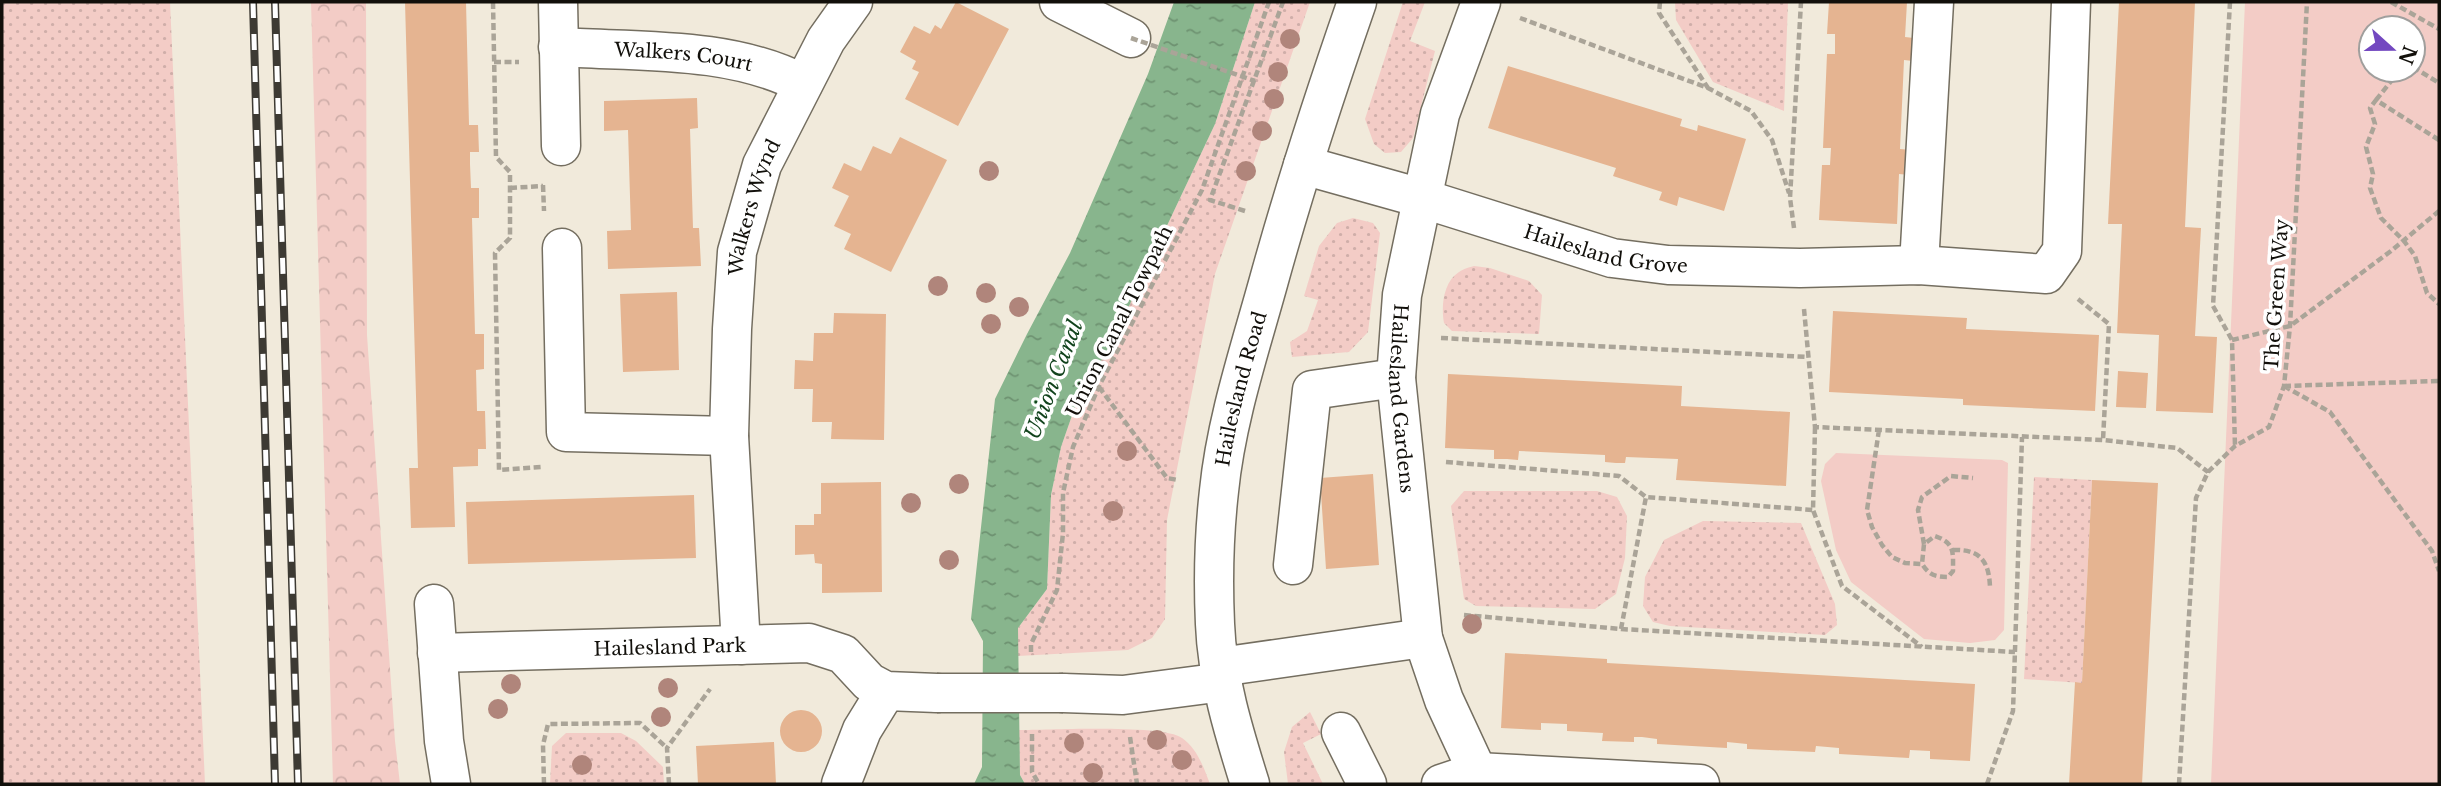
<svg xmlns="http://www.w3.org/2000/svg" width="2441" height="786" font-family="'Libre Baskerville',serif">
<style>
.grass{fill:url(#grass-dots)}
.forest{fill:url(#forest-crowns)}
.park{fill:#f3ccc6;fill-rule:evenodd}
.water{fill:url(#water-ripples)}
.building{fill:#e5b491}
.lines{fill:none;stroke-linecap:round;stroke-linejoin:round}
.minor-casing{stroke:#746e60;stroke-width:41}
.path{stroke:#aaa498;stroke-width:4.5;stroke-dasharray:7 3.5;stroke-linecap:butt}
.minor{stroke:#fff;stroke-width:38}
.rail-casing{stroke:#3d3a33;stroke-width:8}
.rail{stroke:#fff;stroke-width:5;stroke-dasharray:16;stroke-linecap:butt}
.minor-bridge-casing{stroke:#746e60;stroke-width:41;stroke-linecap:butt}
.path-bridge{stroke:#aaa498;stroke-width:4.5;stroke-dasharray:7 3.5;stroke-linecap:butt}
.minor-bridge{stroke:#fff;stroke-width:38}
.tree{fill:#b0857b}
.labels{text-anchor:middle;stroke-width:7;stroke-linejoin:round;paint-order:stroke}
.street-label{font-size:19px;fill:#12100b;stroke:#fff}
.water-label{font-size:21px;font-style:italic;fill:#12431d;stroke:#fff}
</style>
<defs>
<pattern id="grass-dots" width="8" height="8" patternUnits="userSpaceOnUse" patternTransform="scale(1.75)"><rect width="8" height="8" fill="#f3ccc6"/><path d="M2 2h.1M6 6h.1" fill="none" stroke="#cfaea9" stroke-width="1.8" stroke-linecap="round"/></pattern>
<pattern id="forest-crowns" width="20" height="18" patternUnits="userSpaceOnUse" patternTransform="scale(1.75)"><rect width="20" height="18" fill="#f3ccc6"/><path d="M2 6a3 3 0 1 1 6 0M12 15a3 3 0 1 1 6 0" fill="none" stroke="#cfaea9"/></pattern>
<pattern id="water-ripples" width="26" height="14" patternUnits="userSpaceOnUse" patternTransform="scale(1.75)"><rect width="26" height="14" fill="#88b58d"/><path d="M2 4q2-2 4 0t4 0M15 11q2-2 4 0t4 0" fill="none" stroke="#6e9271"/></pattern>
</defs>
<rect width="100%" height="100%" fill="#f1eadb"/>
<path class="grass" d="M2,2H170L205,784H2Z
M1255,2H1310L1215,274L1167,520L1165,619L1152,638L1128,650L1018,656V628L1047,589L1051,495L1061,447L1076,404L1113,340L1215,124Z
M1403,2H1425L1410,41L1435,51L1413,138L1401,152L1385,153L1374,144L1365,119Z
M1675,2H1788L1784,111L1713,82L1676,20Z
M1353,218L1373,223L1380,233L1368,332L1349,352L1292,357L1290,342L1307,331L1318,300L1304,296L1319,246L1337,223Z
M1474,266L1490,268L1529,281L1542,295L1539,334L1452,331L1444,323C1441,307 1443,282 1459,272C1463,269 1470,267 1474,266Z
M2034,477L2092,480L2082,683L2024,679Z
M1464,491H1597L1617,497L1627,516L1625,558L1616,594L1595,609L1476,606L1464,599L1451,506Z
M1703,521L1801,523L1835,604L1837,625L1825,635L1670,626L1653,622L1643,606L1645,577L1664,540Z
M1310,712L1321,734L1303,743L1323,784H1288L1284,752L1292,727Z
M1019,730C1048,730 1164,724 1182,738C1197,748 1204,768 1210,784H1025L1020,775Z
M566,733H621L636,741L663,767L664,784H550L552,746Z"/>
<path class="forest" d="M311,2H366L367,335L395,741L400,784H333Z"/>
<path class="park" d="M2245,2H2439V784H2211ZM2371,28H2413V70H2371Z
M1836,453L2002,460L2008,463L2004,630L1995,640L1970,643L1924,639L1851,582L1836,550L1821,481L1825,464Z"/>
<path class="water" d="M1174,2H1255L1215,124L1113,340L1076,404L1061,447L1051,495L1047,589L1018,628L1020,775L1025,784H974L982,767L983,641L971,619L995,399L1027,334L1070,253L1148,74Z"/>
<path class="building" d="M405,2H466L469,125H478L479,152H470V164L471,188H479V218H472L475,334H484V369L476,370L477,411H485L486,449H478V466L453,467L455,527L411,528L409,468H418Z
M956,2L1009,29L958,126L905,99L919,72L912,69L916,61L900,52L914,26L930,34L935,25L941,29Z
M1829,2H1907L1905,37L1914,38L1913,61L1904,60L1900,149L1912,150L1910,175L1899,174L1897,224L1819,220L1822,165H1830L1831,148H1823L1827,54H1835V34H1827Z
M2119,2H2195L2185,227L2201,228L2195,336L2217,337L2213,413L2156,411L2159,335L2117,333L2122,224H2108Z
M1508,66L1682,119L1680,126L1697,131L1698,125L1746,139L1724,211L1679,197L1677,206L1659,200L1662,192L1613,176L1616,168L1488,128Z
M697,98L698,128L690,129L693,228H699L701,266L608,269L607,231L631,230L628,130L604,131V101Z
M900,137L947,160L891,272L844,249L851,234L834,226L849,196L832,188L844,163L861,171L873,146L891,154Z
M677,292L679,370L623,372L620,294Z
M1833,311L1967,318L1966,329L2099,335L2095,411L1963,405V399L1829,392Z
M834,313L886,314L884,440L831,439L832,422H812L813,389H794L795,360L813,361L814,333H833Z
M2118,371L2148,373L2146,408L2116,407Z
M1448,374L1682,386L1681,406L1790,412L1786,486L1676,480L1678,459L1626,457L1625,463H1616L1605,462V455L1519,451L1518,460L1507,459H1494V450L1445,448Z
M1373,474L1379,565L1326,569L1320,478Z
M2092,480L2158,483L2142,784H2069L2075,682L2082,683Z
M881,482L882,592L822,593V564L815,563L814,554L795,555V525H814V514H821V483Z
M694,495L696,558L468,564L466,502Z
M1505,653L1607,659V663L1975,684L1970,761L1930,759V751L1910,750L1909,758L1839,754V748L1816,746L1815,752L1747,749V744L1727,742V748L1657,744V739L1642,737H1634V742L1602,741L1603,733L1567,731V724L1541,723V730L1501,728Z
M780 731a21 21 0 1 1 42 0a21 21 0 1 1-42 0Z
M774,742L776,784H698L696,746Z"/>
<g class="lines">
<g class="minor-casing">
<g id="minor">
<path d="M558,2L561,146"/>
<path d="M1059,2L1131,38"/>
<path id="s1" d="M1481,2L1440,114L1402,295L1396,378L1423,638L1444,700L1483,784"/>
<path id="s2" d="M558,47C638,52 731,46 803,84"/>
<path id="s3" d="M1303,165L1421,198L1612,258L1668,265L1800,268L1919,265L2046,274L2062,251L2071,2"/>
<path d="M562,248L566,432L729,436"/>
<path d="M1919,265L1934,2"/>
<path d="M1293,565L1312,390L1396,378"/>
<path d="M434,604L444,741L451,784"/>
<path id="s4" d="M741,645L729,436L732,329L737,252L762,165L826,40L853,2"/>
<path id="s5" d="M437,653L809,643L843,654L869,682L886,691L937,693"/>
<path d="M1220,667L1423,638"/>
<path d="M1063,693L1123,695L1223,682"/>
<path d="M1341,732L1367,784"/>
<path d="M841,784L862,730L886,691"/>
<path id="s6" d="M1250,784C1234,733 1217,678 1215,624C1213,580 1214,535 1219,491C1226,420 1250,349 1269,280C1295,186 1325,94 1357,2"/>
<path d="M1441,784L1477,772L1700,784"/>
</g>
</g>
<path class="path" d="M493,2L496,157L510,172V238L495,253L499,470L542,467
M1660,2L1659,13L1708,88
M2230,2L2213,306L2232,340L2235,446
M2391,2L2439,29
M1520,18L1708,88L1751,111L1772,140L1789,193
M494,62H519
M2413,67L2439,83
M2376,100L2400,70
M2439,140L2376,100L2370,108L2375,124L2366,147L2373,174L2370,188L2381,218L2404,241L2415,256L2427,293L2439,304
M543,185L544,211
M510,188L543,186
M1245,211L1210,200L1283,2
M1794,228L1790,198L1801,2
M2078,299L2109,324L2103,440
M1804,309L1815,427L2103,440L2177,448L2208,472
M1441,338L1808,357
M2232,340L2290,326L2391,251L2439,211
M2284,386L2330,412L2432,551L2439,571
M2284,386L2439,381
M1099,387L1167,478L1178,480
M1815,427L1813,510L1842,586L1922,647
M1879,430L1867,510L1872,527L1882,545L1892,557L1905,563L1922,564C1929,575 1935,577 1948,577L1953,571C1953,552 1955,543 1935,536L1924,544L1922,564
M1446,462L1619,476L1646,497L1813,510
M1924,544L1918,510L1922,497L1951,476L1973,478
M1953,550C1980,549 1989,561 1990,587
M1464,615L1621,629L2015,652
M1621,629L1646,497
M1031,652V644L1057,590L1063,533V493L1073,447L1099,386L1202,190L1269,2
M1032,734V772L1039,784
M1130,737L1137,784
M544,784L543,745L548,724L640,723L667,748
M669,784L667,748L710,689
M1987,784L2013,711L2022,437
M2179,784L2196,498L2208,472L2235,446L2269,427L2284,386L2290,326L2307,2"/>
<use href="#minor" class="minor"/>
<g class="rail-casing">
<path id="rail" d="M253,2L275,784
M275,2L298,784"/>
</g>
<use href="#rail" class="rail"/>
<g class="minor-bridge-casing">
<path id="minor-bridge" d="M937,693H1063"/>
</g>
<path class="path-bridge" d="M1131,38L1255,81"/>
<use href="#minor-bridge" class="minor-bridge"/>
</g>
<g class="tree">
<circle cx="1290" cy="39" r="10"/>
<circle cx="1278" cy="72" r="10"/>
<circle cx="1274" cy="99" r="10"/>
<circle cx="1262" cy="131" r="10"/>
<circle cx="989" cy="171" r="10"/>
<circle cx="1246" cy="171" r="10"/>
<circle cx="938" cy="286" r="10"/>
<circle cx="986" cy="293" r="10"/>
<circle cx="1019" cy="307" r="10"/>
<circle cx="991" cy="324" r="10"/>
<circle cx="1127" cy="451" r="10"/>
<circle cx="959" cy="484" r="10"/>
<circle cx="911" cy="503" r="10"/>
<circle cx="1113" cy="511" r="10"/>
<circle cx="949" cy="560" r="10"/>
<circle cx="1472" cy="624" r="10"/>
<circle cx="511" cy="684" r="10"/>
<circle cx="668" cy="688" r="10"/>
<circle cx="498" cy="709" r="10"/>
<circle cx="661" cy="717" r="10"/>
<circle cx="1157" cy="740" r="10"/>
<circle cx="1074" cy="743" r="10"/>
<circle cx="1182" cy="760" r="10"/>
<circle cx="582" cy="765" r="10"/>
<circle cx="1093" cy="773" r="10"/>
</g>
<g class="labels">
<g class="street-label">
<text dy="7" stroke="none"><textPath href="#s2" startOffset="126">Walkers Court</textPath></text>
<text dy="7" stroke="none"><textPath href="#s4" startOffset="441">Walkers Wynd</textPath></text>
<text dy="7" stroke="none"><textPath href="#s3" startOffset="315">Hailesland Grove</textPath></text>
<text transform="translate(2276 295) rotate(-86)" y="7">The Green Way</text>
<text transform="translate(1119 321) rotate(-63)" y="7">Union Canal Towpath</text>
<text dy="7" stroke="none"><textPath href="#s6" startOffset="402">Hailesland Road</textPath></text>
<text dy="7" stroke="none"><textPath href="#s1" startOffset="408">Hailesland Gardens</textPath></text>
<text dy="7" stroke="none"><textPath href="#s5" startOffset="233">Hailesland Park</textPath></text>
</g>
<g class="water-label">
<text transform="translate(1054 380) rotate(-69)" y="7">Union Canal</text>
</g>
</g>
<rect width="2441" height="786" fill="none" stroke="#12100b" stroke-width="7"/>
<g transform="translate(2392 49) rotate(111)"><circle r="33" fill="#ffffff" stroke="#a09f9d" stroke-width="2"/>
<path d="M0-5L12 26L0 18L-12 26Z" fill="#7348c0"/>
<text y="-10" font-size="19" font-weight="bold" text-anchor="middle" fill="#12100b">N</text>
</g>
</svg>
